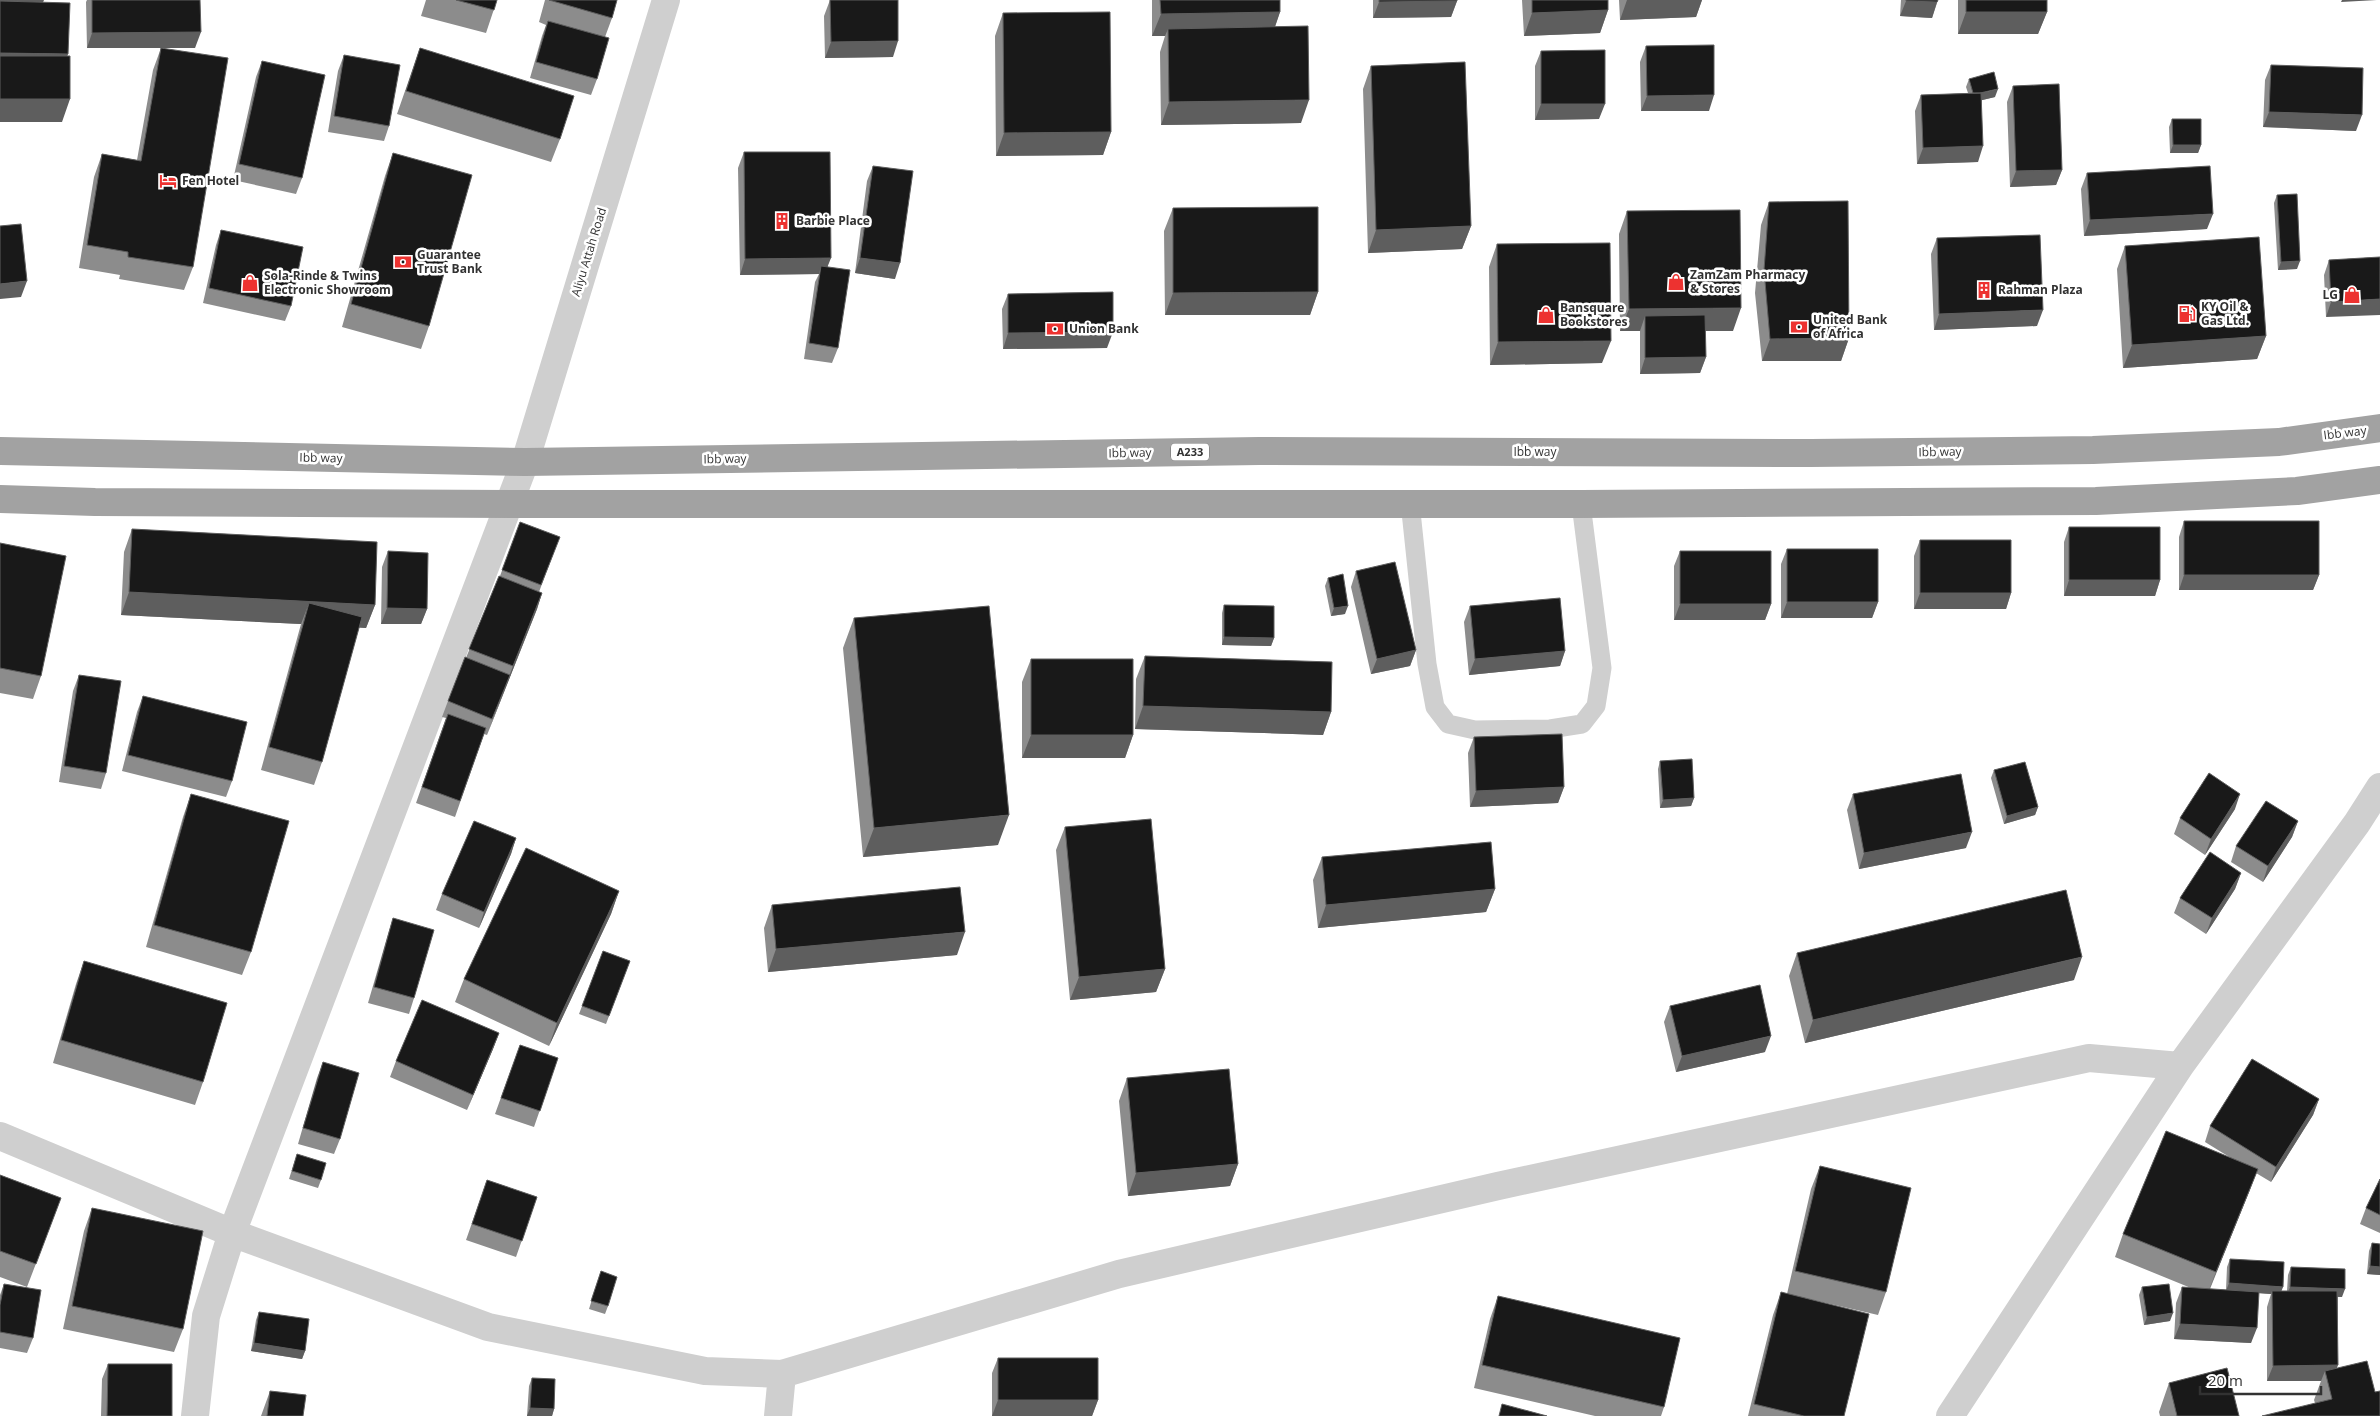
<svg xmlns="http://www.w3.org/2000/svg" width="2380" height="1416" font-family="'Open Sans',sans-serif">
<style>
.lines{fill:none;stroke-linecap:round;stroke-linejoin:round}
.service{stroke:#cfcfcf;stroke-width:19}
.minor{stroke:#cfcfcf;stroke-width:28}
.tertiary{stroke:#cfcfcf;stroke-width:28}
.trunk{stroke:#a2a2a2;stroke-width:28}
.wall{fill:#8c8c8c}
.shaded-wall{fill:#5e5e5e}
.building{fill:#191919;stroke:#5e5e5e}
.labels{text-anchor:middle;stroke-width:5;stroke-linejoin:round;paint-order:stroke}
.shield{fill:#fff;stroke:#707070;stroke-width:1}
.shield-label{font-size:11px;font-weight:bold;fill:#323232}
.poi-label{font-size:12px;font-weight:bold;fill:#323232;stroke:#fff;text-anchor:start}
.street-label{font-size:12px;fill:#323232;stroke:#fff}
</style>
<rect width="100%" height="100%" fill="#fff"/>
<g class="lines">
<path class="service" d="M1410,502L1427,664L1435,707L1448,724L1475,730L1550,729L1582,724L1596,706L1602,668L1581,504"/>
<path class="minor" d="M0,1136L232,1233L488,1327L705,1371L782,1374L1119,1274L1498,1186L2089,1058L2180,1066
M195,1416L206,1316L232,1233L509,504
M778,1416L782,1374
M1950,1416L2180,1066L2357,823L2380,787"/>
<path class="tertiary" d="M509,504L525,462L666,0"/>
<path class="trunk" d="M0,451L525,462L1259,451L1811,453L2093,450L2279,442L2380,428
M0,499L95,502L509,504H1581L2096,501L2297,491L2380,480"/>
</g>
<path class="wall" d="M87,0H200L195,48H163L193,267L184,290L119,279L120,275L79,268L94,177L102,154L137,160L153,70L161,48H87L86,2Z
M426,0H497L486,33L421,16Z
M545,0H617L612,18L605,37L597,79L591,95L530,78L542,36L546,25L539,22Z
M830,0L893,57L825,58L824,16Z
M1152,0H1280V12L1275,27L1301,123L1161,125L1160,52L1165,36H1152Z
M1373,0H1457V1L1451,17L1373,18Z
M1522,0H1608V10L1600,33L1524,36Z
M1619,0H1702L1696,17L1620,20Z
M1901,0H1938L1932,18L1900,16Z
M1958,0H2047V12L2038,34H1958Z
M1003,13L1111,132L1103,155L996,156L995,36Z
M1646,46L1709,111H1641L1640,62Z
M420,48L560,139L551,162L397,114Z
M1541,51L1599,119L1535,120V66Z
M344,55L389,126L384,141L328,132L338,71Z
M262,61L302,178L296,194L233,180L256,77Z
M2271,65L2356,131L2263,127L2265,80Z
M1371,66L1471,226L1462,249L1368,253L1363,89Z
M1969,79L1995,97L1982,100L1978,162L1917,164L1915,111L1921,95L1968,93L1966,87Z
M2013,86L2062,170L2056,185L2010,187L2007,102Z
M2172,119L2201,145L2198,153H2170L2169,127Z
M744,152L828,267L838,348L832,363L804,359L815,282L819,274L740,275L738,168Z
M393,153L429,326L421,349L342,327L385,176Z
M873,166L895,279L855,273L867,181Z
M2087,173L2207,229L2084,236L2081,189Z
M2277,195L2297,269L2278,270L2274,203Z
M1769,202L1849,338L1841,361H1762L1755,293L1761,225Z
M1173,208L1318,292L1310,315H1165L1164,231Z
M1627,211L1733,331H1705L1706,357L1700,373L1640,374V331H1620L1619,234Z
M221,230L291,306L285,321L203,303L216,245Z
M1937,238L2037,326L1934,330L1931,254Z
M1497,244L1602,363L1490,365L1489,267Z
M2125,246L2266,336L2257,359L2123,368L2117,269Z
M2380,257L2326,317L2324,275L2329,260Z
M1008,294L1107,348L1003,349L1002,309Z
M2184,521L2319,575L2313,590H2179V537Z
M520,522L554,552L539,592L542,593L537,609L487,735L484,734L455,817L416,803L446,718L442,717L448,701L500,576Z
M2069,527L2160,580L2155,596H2064V542Z
M132,529L375,605L366,628L359,627L322,762L314,785L261,770L301,624L121,615L124,552Z
M1920,540L2011,593L2006,609H1914V556Z
M0,543L41,676L33,699L0,693Z
M1787,549L1878,602L1872,618H1781V564Z
M388,551L427,609L421,624H381L382,567Z
M1680,551L1771,604L1765,620H1674V566Z
M1356,571L1416,650L1410,666L1371,674L1351,587Z
M1328,578L1345,614L1331,616L1325,586Z
M1224,605L1274,638L1271,646L1222,645V613Z
M1470,606L1565,651L1560,666L1469,675L1464,622Z
M854,618L998,845L863,857L843,648Z
M1145,656L1331,712L1323,735L1135,729L1136,679Z
M1031,659L1133,735L1125,758H1022V682Z
M79,675L106,773L101,789L59,782L73,691Z
M143,696L232,781L226,797L122,771L137,712Z
M1474,737L1564,787L1558,803L1470,807L1468,753Z
M1660,761L1694,798L1691,806L1660,808L1658,769Z
M1994,770L2038,807L2035,815L2004,824L1991,778Z
M191,794L251,952L242,975L146,947L183,817Z
M1853,794L1966,848L1859,869L1847,810Z
M2235,809L2205,855L2174,834L2180,818Z
M2298,821L2292,837L2263,882L2231,862L2236,846Z
M1065,827L1165,969L1156,992L1070,1000L1056,850Z
M516,838L511,854L479,928L436,910L442,894Z
M1322,857L1495,889L1486,912L1318,928L1313,880Z
M2241,873L2235,889L2206,934L2174,913L2180,898Z
M619,891L611,914L549,1046L455,1002L464,979Z
M772,905L957,955L768,972L764,928Z
M393,918L414,998L409,1014L368,1003L388,934Z
M603,951L630,961L606,1024L579,1014Z
M1797,953L2074,980L1805,1043L1789,976Z
M84,961L203,1082L195,1105L53,1063L76,984Z
M1670,1006L1765,1052L1676,1072L1664,1022Z
M499,1033L493,1049L467,1110L390,1077L396,1061Z
M520,1045L558,1058L534,1127L495,1114Z
M323,1062L340,1139L334,1154L298,1144L317,1078Z
M1127,1078L1238,1164L1230,1186L1128,1196L1119,1101Z
M2319,1099L2313,1115L2271,1182L2256,1173L2249,1192L2210,1289L2226,1290L2227,1267L2230,1259L2281,1291H2287L2288,1275L2291,1267L2342,1297H2338L2337,1368L2375,1392L2315,1403L2314,1400L2321,1381H2267V1307L2271,1294L2259,1293L2251,1343L2174,1339L2176,1303L2182,1287L2191,1288L2115,1257L2123,1234L2231,1158L2205,1142L2210,1126Z
M297,1154L321,1180L318,1188L289,1179Z
M1820,1166L1886,1292L1878,1315L1805,1298L1844,1416H1748L1773,1315L1781,1292L1787,1294L1811,1189Z
M0,1175L61,1198L27,1287L0,1277Z
M2380,1179V1233L2360,1224L2366,1208Z
M487,1180L537,1197L516,1257L466,1240Z
M92,1208L183,1329L174,1352L63,1329L84,1231Z
M2372,1243L2380,1244V1275L2367,1274L2369,1251Z
M601,1271L608,1306L605,1314L589,1309Z
M4,1284L33,1338L27,1353L0,1348V1295Z
M2142,1287L2170,1321L2144,1325L2139,1295Z
M1498,1296L1664,1407L1661,1416H1595L1474,1388L1490,1319Z
M259,1312L305,1351L302,1359L251,1351L256,1320Z
M998,1358L1098,1400L1092,1416H992V1373Z
M108,1364L172,1416H101L102,1379Z
M532,1378L554,1409L552,1416H527L529,1386Z
M2169,1383L2239,1416H2160L2159,1412Z
M270,1391L303,1416H261Z"/>
<path class="shaded-wall" d="M0,0H44L39,12L0,11Z
M1627,0H1702L1696,17L1620,20Z
M2342,0H2377L2341,2Z
M1457,1L1451,17L1373,18L1379,2Z
M1906,1L1937,2L1932,18L1900,16Z
M1608,10L1600,33L1524,36L1532,13Z
M1280,12L1272,35L1168,29L1165,36H1152L1161,14Z
M1966,12H2047L2038,34H1958Z
M201,32L195,48H87L92,33Z
M898,41L893,57L825,58L831,42Z
M0,53L68,54L63,70L0,69Z
M1998,89L1995,97L1970,103L1973,95Z
M1714,95L1709,111H1641L1647,96Z
M0,99H70L62,122H0Z
M1309,100L1301,123L1161,125L1169,102Z
M1541,104H1605L1599,119L1535,120Z
M2269,112L2362,115L2356,131L2263,127Z
M1111,132L1103,155L996,156L1004,133Z
M2173,145H2201L2198,153H2170Z
M1983,146L1978,162L1917,164L1923,148Z
M2062,170L2056,185L2010,187L2016,171Z
M2213,214L2207,229L2084,236L2090,220Z
M1471,226L1462,249L1368,253L1376,230Z
M831,258L825,273L821,266L819,274L740,275L745,259Z
M860,258L900,263L895,279L855,273Z
M2300,261L2297,269L2278,270L2281,262Z
M27,281L21,297L0,299V284Z
M1318,292L1310,315H1165L1173,293Z
M2380,299V315L2326,317L2331,302Z
M1741,308L1733,331H1645V316L1640,331H1620L1629,309Z
M2043,310L2037,326L1934,330L1939,314Z
M1113,332L1107,348L1003,349L1008,333Z
M2266,336L2257,359L2123,368L2132,345Z
M1849,338L1841,361H1762L1770,339Z
M1611,341L1602,363L1490,365L1498,342Z
M1706,357L1700,373L1640,374L1645,358Z
M2184,575H2319L2313,590H2179Z
M2069,580H2160L2155,596H2064Z
M129,592L375,605L366,628L303,625L309,603L301,624L121,615Z
M542,593L537,609L487,735L513,666Z
M1920,593H2011L2006,609H1914Z
M1787,602H1878L1872,618H1781Z
M1680,604H1771L1765,620H1674Z
M1348,606L1345,614L1331,616L1334,608Z
M387,608L427,609L421,624H381Z
M1224,637L1274,638L1271,646L1222,645Z
M1416,650L1410,666L1371,674L1377,659Z
M1565,651L1560,666L1469,675L1475,659Z
M1143,706L1331,712L1323,735L1135,729Z
M1031,735H1133L1125,758H1022Z
M1564,787L1558,803L1470,807L1476,791Z
M2240,794L2235,809L2205,855L2211,839Z
M1694,798L1691,806L1660,808L1663,800Z
M2038,807L2035,815L2004,824L2007,816Z
M1009,815L998,845L863,857L874,828Z
M2298,821L2292,837L2263,882L2268,866Z
M1972,832L1966,848L1859,869L1864,853Z
M516,838L511,854L479,928L484,912Z
M2241,873L2235,889L2206,934L2212,918Z
M1495,889L1486,912L1318,928L1326,905Z
M619,891L611,914L549,1046L557,1023Z
M965,932L957,955L768,972L776,949Z
M2082,957L2074,980L1805,1043L1813,1020Z
M1165,969L1156,992L1070,1000L1079,977Z
M499,1033L493,1049L467,1110L473,1095Z
M1771,1036L1765,1052L1676,1072L1682,1056Z
M2319,1099L2313,1115L2271,1182L2276,1167Z
M1238,1164L1230,1186L1128,1196L1136,1173Z
M2258,1169L2249,1192L2207,1295L2216,1272Z
M2370,1266L2380,1267V1275L2367,1274Z
M2229,1283L2283,1287L2280,1295L2272,1291L2271,1294L2226,1291Z
M2290,1287L2345,1289L2342,1297L2287,1295Z
M2173,1313L2170,1321L2144,1325L2147,1317Z
M2180,1324L2257,1328L2251,1343L2174,1339Z
M254,1343L305,1351L302,1359L251,1351Z
M2338,1365L2332,1381L2325,1371L2321,1381H2267L2273,1366Z
M998,1400H1098L1092,1416H992Z
M530,1408L554,1409L552,1416H527Z"/>
<path class="building" d="M92,0H200L201,32L92,33Z
M456,0H497L494,10Z
M549,0H617L612,18Z
M830,0H898V41L831,42Z
M1160,0H1280V12L1161,14Z
M1379,0H1457V1L1379,2Z
M1532,0H1608V10L1532,13Z
M1906,0H1938L1937,2L1906,1Z
M1966,0H2047V12H1966Z
M0,1L70,3L68,54L0,53Z
M1110,12L1111,132L1004,133L1003,13Z
M548,21L609,38L597,79L536,62Z
M1308,26L1309,100L1169,102L1168,29Z
M1714,45V95L1647,96L1646,46Z
M161,48L228,58L193,267L128,257V252L87,245L102,154L141,161Z
M420,48L574,96L560,139L406,91Z
M1605,50V104H1541V51Z
M344,55L400,65L389,126L334,116Z
M0,56H70V99H0Z
M262,61L325,75L302,178L239,164Z
M1465,62L1471,226L1376,230L1371,66Z
M2271,65L2363,68L2362,115L2269,112Z
M1994,72L1998,89L1980,93H1973L1969,79Z
M2059,84L2062,170L2016,171L2013,86Z
M1981,93L1983,146L1923,148L1921,95Z
M2172,119H2201V145H2173Z
M744,152H830L831,258L745,259Z
M393,153L472,175L429,326L351,304Z
M873,166L913,171L900,263L860,258Z
M2210,166L2213,214L2090,220L2087,173Z
M2297,194L2300,261L2281,262L2277,195Z
M1848,201L1849,338L1770,339L1764,270L1769,202Z
M1318,207V292L1173,293V208Z
M1740,210L1741,308L1629,309L1627,211Z
M21,224L27,281L0,284V226Z
M221,230L303,247L291,306L209,288Z
M2040,235L2043,310L1939,314L1937,238Z
M2259,237L2266,336L2132,345L2125,246Z
M1610,243L1611,341L1498,342L1497,244Z
M2380,257V299L2331,302L2329,260Z
M821,266L850,270L838,348L809,343Z
M1113,292V332L1008,333V294Z
M1705,315L1706,357L1645,358V316Z
M2184,521H2319V575H2184Z
M520,522L560,537L541,585L502,570Z
M2069,527H2160V580H2069Z
M132,529L377,542L375,605L129,592Z
M1920,540H2011V593H1920Z
M0,543L66,556L41,676L0,668Z
M1787,549H1878V602H1787Z
M388,551L428,553L427,609L387,608Z
M1680,551H1771V604H1680Z
M1395,562L1416,650L1377,659L1356,571Z
M1343,574L1348,606L1334,608L1328,578Z
M499,576L542,593L513,666L469,649Z
M1560,598L1565,651L1475,659L1470,606Z
M309,603L362,617L322,762L269,747Z
M1224,605L1274,606V638L1224,637Z
M989,606L1009,815L874,828L854,618Z
M1145,656L1332,662L1331,712L1143,706Z
M465,657L510,675L492,719L448,701Z
M1031,659H1133V735H1031Z
M79,675L121,681L106,773L64,766Z
M143,696L247,722L232,781L128,755Z
M448,714L486,728L460,801L422,787Z
M1562,734L1564,787L1476,791L1474,737Z
M1692,759L1694,798L1663,800L1660,761Z
M2025,762L2038,807L2007,816L1994,770Z
M2209,773L2240,794L2211,839L2180,818Z
M1961,774L1972,832L1864,853L1853,794Z
M191,794L289,821L251,952L154,925Z
M2266,801L2298,821L2268,866L2236,846Z
M1151,819L1165,969L1079,977L1065,827Z
M474,821L516,838L484,912L442,894Z
M1491,842L1495,889L1326,905L1322,857Z
M526,848L619,891L557,1023L464,979Z
M2210,852L2241,873L2212,918L2180,898Z
M960,887L965,932L776,949L772,905Z
M2066,890L2082,957L1813,1020L1797,953Z
M393,918L434,930L414,998L374,987Z
M603,951L630,961L609,1016L582,1006Z
M84,961L227,1003L203,1082L61,1040Z
M1760,985L1771,1036L1682,1056L1670,1006Z
M422,1000L499,1033L473,1095L396,1061Z
M520,1045L558,1058L540,1111L501,1098Z
M2252,1059L2319,1099L2276,1167L2210,1126Z
M323,1062L359,1073L340,1139L303,1128Z
M1229,1069L1238,1164L1136,1173L1127,1078Z
M2166,1131L2258,1169L2216,1272L2123,1234Z
M297,1154L326,1163L321,1180L292,1171Z
M1820,1166L1911,1188L1886,1292L1795,1271Z
M0,1175L61,1198L36,1264L0,1251Z
M2380,1179V1215L2366,1208Z
M487,1180L537,1197L522,1241L472,1224Z
M92,1208L203,1231L183,1329L72,1306Z
M2372,1243L2380,1244V1267L2370,1266Z
M2230,1259L2284,1262L2283,1287L2229,1283Z
M2291,1267L2345,1269V1289L2290,1287Z
M601,1271L617,1277L608,1306L591,1301Z
M4,1284L41,1290L33,1338L0,1332V1305Z
M2169,1284L2173,1313L2147,1317L2142,1287Z
M2182,1287L2259,1292L2257,1328L2180,1324Z
M2272,1291H2337L2338,1365L2273,1366Z
M1781,1292L1869,1314L1844,1416H1804L1754,1404Z
M1498,1296L1680,1338L1664,1407L1482,1365Z
M259,1312L309,1319L305,1351L254,1343Z
M998,1358H1098V1400H998Z
M2367,1361L2375,1392L2380,1391V1416H2262L2332,1399L2325,1371Z
M108,1364H172V1416H107Z
M2227,1368L2239,1416H2177L2169,1383Z
M532,1378L555,1379L554,1409L530,1408Z
M270,1391L306,1395L303,1416H267Z
M1502,1404L1547,1416H1499Z"/>
<defs>
<g id="hotel-bare" transform="scale(1.35)"><path d="M-6-4.5h1.5V1H6V5H4.5V3h-9V5H-6ZM-4 0a1.8 1.8 0 1 1 3.6 0ZM.5 0V-2.5h3Q6-2.5 6 0Z" fill="#ed3230" stroke="#fff" stroke-width="2.5" paint-order="stroke"/></g>
<g id="building-bare" transform="scale(1.35)"><path d="M-4-6H4V6H1V3H-1V6H-4ZM-2.5-4.3h1.7v1.8h-1.7ZM.8-4.3h1.7v1.8H.8ZM-2.5-1h1.7V.8h-1.7ZM.8-1h1.7V.8H.8Z" fill="#ed3230" stroke="#fff" stroke-width="2.5" paint-order="stroke"/></g>
<g id="bank-bare" transform="scale(1.35)"><path d="M-6-4H6V4H-6ZM0-2.3a2.3 2.3 0 1 0 0 4.6a2.3 2.3 0 1 0 0-4.6Z" fill="#ed3230" stroke="#fff" stroke-width="2.5" paint-order="stroke"/></g>
<g id="shop-bare" transform="scale(1.35)"><path d="M-5-2.5h2.3a2.7 3.5 0 0 1 5.4 0H5L5.5 6h-11ZM-1.5-2.5h3a1.5 2.3 0 0 0-3 0Z" fill="#ed3230" stroke="#fff" stroke-width="2.5" paint-order="stroke"/></g>
<g id="fuel-bare" transform="scale(1.35)"><path d="M-5.5-6h7V0h2V4h1.3V-2.5L3-4.5l.8-.8L6-3V5H2.5V1h-1V6h-7ZM-4.2-4.7v3.2H.2V-4.7Z" fill="#ed3230" stroke="#fff" stroke-width="2.5" paint-order="stroke"/></g>
</defs>
<g fill-rule="evenodd">
<use href="#hotel-bare" x="168" y="181"/>
<use href="#building-bare" x="782" y="221"/>
<use href="#bank-bare" x="403" y="262"/>
<use href="#shop-bare" x="1676" y="282"/>
<use href="#shop-bare" x="250" y="283"/>
<use href="#building-bare" x="1984" y="290"/>
<use href="#shop-bare" x="2352" y="295"/>
<use href="#fuel-bare" x="2187" y="314"/>
<use href="#shop-bare" x="1546" y="315"/>
<use href="#bank-bare" x="1799" y="327"/>
<use href="#bank-bare" x="1055" y="329"/>
</g>
<g class="labels">
<rect class="shield" x="1171" y="443.5" width="38" height="17" rx="4"/>
<g class="shield-label">
<text x="1190" y="456">A233</text>
</g>
<g class="poi-label">
<text x="182" y="185">Fen Hotel</text>
<text x="796" y="225">Barbie Place</text>
<text x="417" y="259">Guarantee<tspan x="417" dy="14">Trust Bank</tspan></text>
<text x="1690" y="279">ZamZam Pharmacy<tspan x="1690" dy="14">&amp; Stores</tspan></text>
<text x="264" y="280">Sola-Rinde &amp; Twins<tspan x="264" dy="14">Electronic Showroom</tspan></text>
<text x="1998" y="294">Rahman Plaza</text>
<text x="2338" y="299" text-anchor="end">LG</text>
<text x="2201" y="311">KY Oil &amp;<tspan x="2201" dy="14">Gas Ltd.</tspan></text>
<text x="1560" y="312">Bansquare<tspan x="1560" dy="14">Bookstores</tspan></text>
<text x="1813" y="324">United Bank<tspan x="1813" dy="14">of Africa</tspan></text>
<text x="1069" y="333">Union Bank</text>
</g>
<g class="street-label">
<text transform="translate(589 252) rotate(-73)" y="4">Aliyu Attah Road</text>
<text transform="translate(2345 433) rotate(-7)" y="4">Ibb way</text>
<text x="1535" y="456">Ibb way</text>
<text transform="translate(1940 452) rotate(-1)" y="4">Ibb way</text>
<text transform="translate(1130 453) rotate(-1)" y="4">Ibb way</text>
<text transform="translate(321 458) rotate(1)" y="4">Ibb way</text>
<text transform="translate(725 459) rotate(-1)" y="4">Ibb way</text>
</g>
</g>
<path d="M2200 1386v8h121v-8" fill="none" stroke="#323232" stroke-width="2.5"/>
<text x="2208" y="1386" font-size="15" fill="#323232" stroke="#ffffff" stroke-width="4" paint-order="stroke">20 m</text>
</svg>
